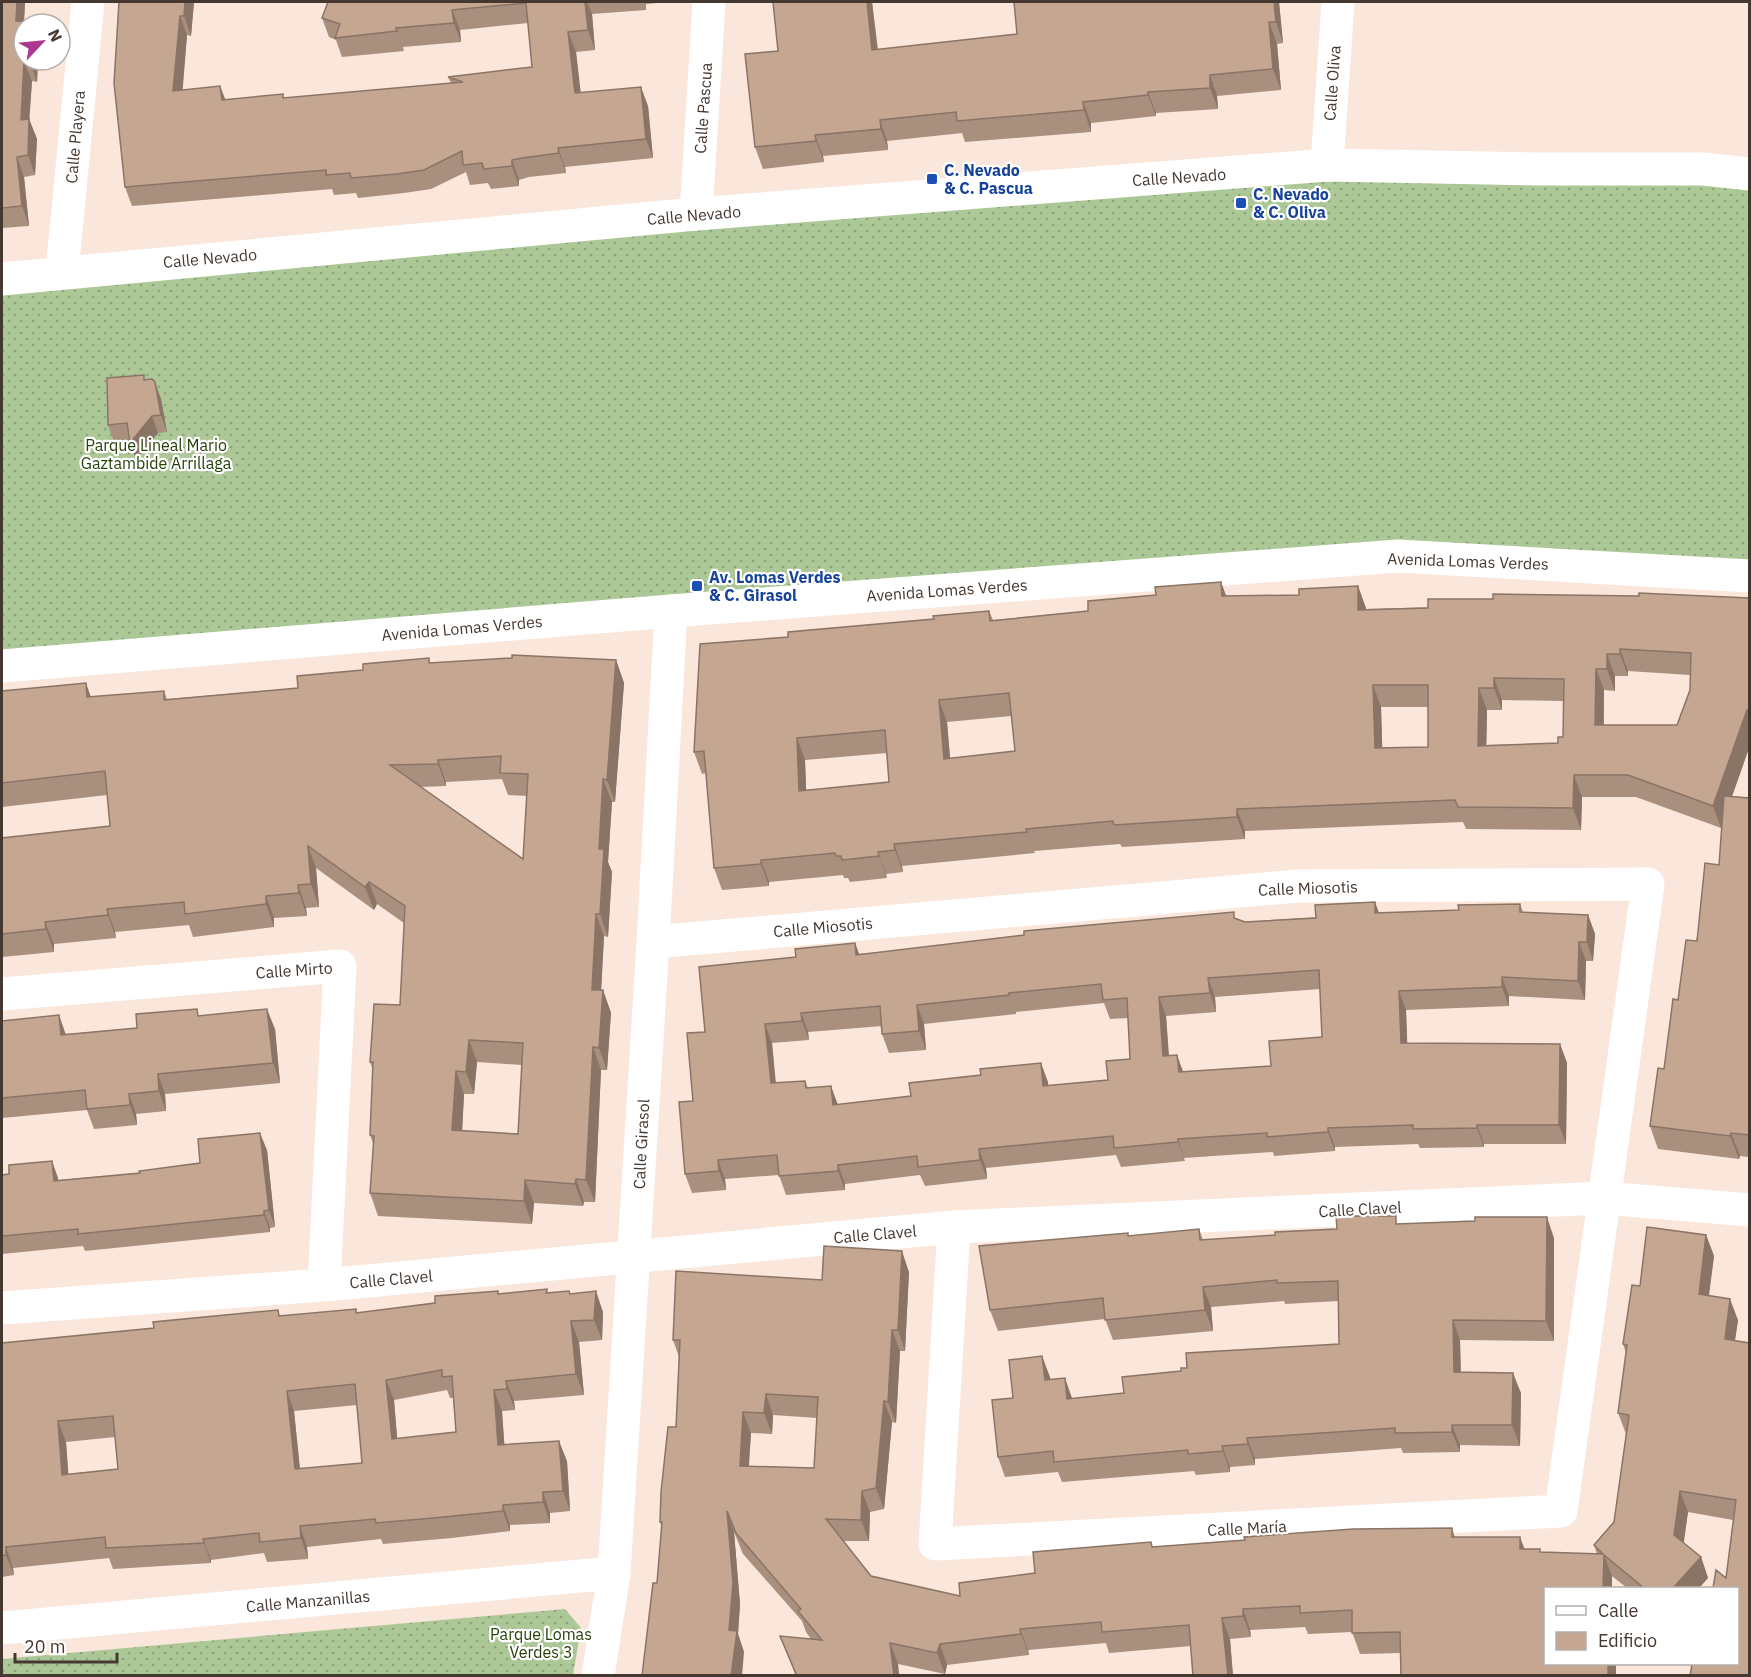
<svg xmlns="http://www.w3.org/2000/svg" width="1751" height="1677" font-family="'IBM Plex Sans',sans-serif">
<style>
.grass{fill:url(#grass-dots)}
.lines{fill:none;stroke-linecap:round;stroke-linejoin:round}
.minor{stroke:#fff;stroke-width:33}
.tertiary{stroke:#fff;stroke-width:33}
.wall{fill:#a98f7d;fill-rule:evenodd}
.shaded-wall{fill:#8a7466}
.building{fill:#c5a691;stroke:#8a7466;stroke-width:1.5;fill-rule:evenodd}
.transit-dot{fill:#1a4fb4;stroke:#fff;stroke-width:2}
.labels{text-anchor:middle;stroke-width:4.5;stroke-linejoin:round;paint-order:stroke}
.street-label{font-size:16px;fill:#453830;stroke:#fff}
.transit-label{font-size:16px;font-weight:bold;fill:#164399;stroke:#fff;text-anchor:start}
.park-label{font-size:16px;fill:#28410a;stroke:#fff}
</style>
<defs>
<pattern id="grass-dots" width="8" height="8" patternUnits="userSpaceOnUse" patternTransform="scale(1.5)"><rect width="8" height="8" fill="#adc897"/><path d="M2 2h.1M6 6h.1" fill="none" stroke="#8fa37c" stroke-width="1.8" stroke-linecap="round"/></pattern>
</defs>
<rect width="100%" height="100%" fill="#fae6da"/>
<path class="grass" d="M1327,165L1749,174V576L1398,556L2,666V279Z
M565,1609L581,1628L573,1675H2V1659Z"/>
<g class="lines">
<path class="minor" d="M1327,165L1338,2
M696,214L709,2
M62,272L88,2
M653,942L1298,886L1648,884L1561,1511L935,1544L954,1227
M2,994L340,966L324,1285
M2,1308L324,1285L954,1227L1603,1198L1750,1210
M2,1628L614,1573
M598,1676L614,1573L653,942L671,611"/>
<path class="tertiary" d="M2,279L696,214L1327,165L1544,169H1703L1750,174
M2,666L671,611L1398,556L1750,576"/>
</g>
<path class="wall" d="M2,2H25L24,22H32V24H24V60H38L37,82L32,81L29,119L37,139L35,175L24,177L29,226L2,228Z
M119,2H194L191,36L187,35L182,90L225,100L283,94L284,98L451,83L448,77L532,67L528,23L460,30L461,42L403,47L404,51L342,57L336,40L329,37L322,18L327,3L321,2H658V3L646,4V10L592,14L595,50L576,52L580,92L648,106L653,158L565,167L566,173L529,177L519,180V186L491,189L488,183L470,185L466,172L431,189L404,193L358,198L356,193L334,195L332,189L132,206L125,187Z
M773,2H872L878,50L1017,34L1279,2L1283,43L1277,44L1281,90L1217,96L1218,109L1156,113V116L1091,123V132L965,142L962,133L887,141L888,150L823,156L824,162L763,169L755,147L778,51Z
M146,379L161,399L167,432L158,433L136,460L130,440L114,442L108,425Z
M1221,582L1226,596L1299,595L1358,586L1366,609L1749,598V748L1732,796L1749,798V1157L1740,1156L1739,1159L1658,1149L1650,1126L1664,1069L1678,1000L1719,865L1722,824L1721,828L1636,797H1582L1581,830L1466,829L1463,822L1245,831V839L1122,847L1120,844L1034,851L1035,853L902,866L903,872L886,874L887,878L850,882L848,878H844L843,875L769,882V886L722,890L714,868L706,773L702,774L694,752L788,637L934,619L989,611L993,620L1088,611L1156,595ZM1628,671L1690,675V690L1677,725H1604V690L1615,691V676H1628ZM1502,700L1563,701V737L1558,743L1486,745L1487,710H1502ZM1381,707H1428V747L1382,748ZM1011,716L1015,751L950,758L947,722ZM887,753L889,782L806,790L805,760Z
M616,660L624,683L615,802H612L608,862L612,872L608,937L604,936L601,990H603L611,1013L607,1070H601L595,1202H584L583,1206L534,1203L532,1224L378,1216L370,1193L374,1146L370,1135L373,1070L370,1062L400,1005L404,923L377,904L374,910L316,868L319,907L306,908L307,916L274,918V927L193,937L189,925L115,932L116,938L54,944V952L2,957V838L110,826L107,795L2,807V691L91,697L164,691L167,699L298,688L363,670L431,663ZM502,779L508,795L527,796L523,859L421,787L446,786V782ZM477,1062L522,1065L518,1134L462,1131L464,1094H474Z
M1520,904L1523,912L1588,915L1595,934L1593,961H1586L1585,1000L1509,996V1006L1406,1010L1407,1043L1560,1044L1567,1063L1566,1144H1484V1147L1420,1148L1418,1144L1335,1147V1151L1274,1156L1273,1152L1184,1158L1185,1161L1121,1167L1116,1155L986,1168L987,1179L925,1186L920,1175L845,1184V1190L786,1195L779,1175L725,1179L726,1190L692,1193L685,1174L693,1101L705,1032L796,957L855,943L859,954L1237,919L1245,922L1378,913L1459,910ZM1320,989L1322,1037L1271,1066L1183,1072L1169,1055L1166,1016L1216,1012L1215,997ZM1104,1003L1110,1019L1128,1018L1130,1059L1108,1080L1048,1086V1082L838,1105L808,1088L805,1081L776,1083L772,1043L809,1040L808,1032L882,1026V1034L889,1053L926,1050L924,1024L1016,1014V1012Z
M200,1016L275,1029L280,1083L165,1094L166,1111L136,1114L137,1125L94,1129L87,1110L2,1118V1021L66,1034L137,1028Z
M267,1150L275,1227L270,1228V1232L85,1251L83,1246L2,1254V1175L9,1174L52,1161L58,1180L140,1173L200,1163Z
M1399,1224L1554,1238V1341L1460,1340L1461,1372L1521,1393L1520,1446L1460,1445V1452L1403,1453L1401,1448L1255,1459V1465L1230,1467V1472L1196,1475L1194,1471L1062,1482L1058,1472L1005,1477L998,1457L1013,1398L1042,1356L1050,1379L1072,1399L1124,1393L1181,1371L1339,1344L1338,1301L1285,1304L1284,1301L1211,1307L1213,1331L1113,1340L1105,1319L998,1331L990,1310L1129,1236L1199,1229L1203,1240L1275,1235Z
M1706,1235L1714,1256L1709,1296L1738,1320L1735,1340L1737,1664L1726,1578L1733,1520L1688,1512L1683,1543L1701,1557L1708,1578L1699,1588H1627L1612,1576L1545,1588L1616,1667L1401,1653L1360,1654L1352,1632L1308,1634L1305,1627L1250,1630L1251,1637L1230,1639L1233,1676H1193L1191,1646L1109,1653L1106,1643L1028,1650L1029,1655L947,1665L945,1674L898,1664L899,1676H796L780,1636L811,1639L806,1632L802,1621L743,1554L734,1532L740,1604L738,1634L744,1652L657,1583L662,1528L660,1522L676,1427L679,1357L673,1340L822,1280L909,1272L905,1351H900L896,1423L892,1422L884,1509L870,1512L869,1541H843L871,1576L960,1596L1035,1573L1153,1547L1452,1528L1455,1537L1541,1552L1597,1554L1594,1545L1614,1522L1626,1434L1618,1413L1626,1353L1623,1344L1640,1286ZM773,1415L817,1418L814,1468L749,1466L751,1433L772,1434Z
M547,1289L548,1293L569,1291L571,1294L603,1312L602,1340L579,1342L584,1395L514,1401L515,1410L502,1411L504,1445L567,1461L570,1511L550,1513V1523L510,1525V1531L452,1538L383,1544L381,1539L307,1547L308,1559L267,1562L264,1553L211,1560V1563L113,1569L109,1558L13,1568L14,1575L2,1577V1343L76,1337L356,1309L357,1313L499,1294ZM447,1390L450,1398H453L456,1432L397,1439L394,1400ZM357,1405L362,1463L300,1469L294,1411ZM115,1437L118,1469L68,1474L66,1442Z"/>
<path class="shaded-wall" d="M17,2H25L23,41L16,21Z
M185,2H194L191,36L184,16Z
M585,2H587L592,14L595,50L588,30Z
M867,2H872L880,71L872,50Z
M1274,2H1279L1283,43L1276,22Z
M452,10L460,30L461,42L454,23Z
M180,16L187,35L181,111L173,91Z
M1269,22L1277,44L1281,90L1273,69Z
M568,32L576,52L583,112L575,93Z
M30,60H38L37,82L30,62Z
M24,62L32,81L28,139L21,120Z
M1210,75L1217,96L1218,109L1210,88Z
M220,86L228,106L222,100Z
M641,87L648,106L653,158L646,139Z
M1148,92L1156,113V116L1148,95Z
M1083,102L1091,123V132L1084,110Z
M29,119L37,139L35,175L28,155Z
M880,120L887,141L888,150L881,129Z
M815,135L823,156L824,162L816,141Z
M558,148L565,167L566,173L559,153Z
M17,157L24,177L29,226L22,206Z
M512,160L519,180V186L512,166Z
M155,382L161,399L167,432L161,415Z
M152,416L158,433L136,460L130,443Z
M1221,582L1229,604L1222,596Z
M1358,586L1366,608V632L1358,610Z
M1620,649L1628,671V676L1620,654Z
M1607,654L1615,676V691L1607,669Z
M616,660L624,683L615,802L607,780Z
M1596,669L1604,690L1603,747L1595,725Z
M1494,678L1502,700V710L1494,688Z
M86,683L94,706L87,697Z
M1373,685L1381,707L1383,770L1375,748Z
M1479,688L1487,710L1486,768L1478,746Z
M939,700L947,722L952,781L944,759Z
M1747,710L1749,717V748L1721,828L1713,806Z
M797,738L805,760L807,813L799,791Z
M438,760L446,782V786L438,764Z
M1574,775L1582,797L1581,830L1573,808Z
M603,779L612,802L608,862L612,872L608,937L600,914L599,849Z
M1237,809L1245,831V839L1237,817Z
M894,844L902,866L903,872L895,850Z
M308,846L316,868L319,907L311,884Z
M878,852L886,874L887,878L879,856Z
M761,860L769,882V886L761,864Z
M369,882L377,904L374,910L365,887Z
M298,885L306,908L307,916L299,893Z
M266,896L274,918V927L266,904Z
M1375,902L1382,921L1375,913Z
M107,909L115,932L116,938L108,915Z
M596,914L604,936L600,1012L592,990Z
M1588,915L1595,934L1593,961L1587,942Z
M45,922L54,944V952L46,929Z
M1579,942L1586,961L1585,1000L1578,981Z
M855,943L862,962L856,955Z
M1502,977L1509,996V1006L1502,987Z
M1208,978L1215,997L1216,1012L1210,993Z
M603,990L611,1013L607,1070L599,1048Z
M1399,991L1406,1010L1408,1062L1401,1043Z
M1159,997L1166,1016L1170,1075L1163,1056Z
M917,1005L924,1024L926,1050L919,1031Z
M267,1009L275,1029L280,1083L273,1063Z
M801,1013L808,1032L809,1040L802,1021Z
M59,1015L66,1035H61Z
M765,1024L772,1043L777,1102L771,1083Z
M469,1040L477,1062L474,1094L466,1072Z
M1560,1044L1567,1063L1566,1144L1559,1125Z
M593,1047L601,1070L595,1202L586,1180Z
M1177,1055L1184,1074L1179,1072Z
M1041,1063L1048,1082L1050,1105L1043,1086Z
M456,1071L464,1094L461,1153L452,1130Z
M158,1074L165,1094L166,1111L159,1091Z
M831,1086L838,1105H833Z
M129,1094L136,1114L137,1125L130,1105Z
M1477,1125L1484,1144V1147L1477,1128Z
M1328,1128L1335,1147V1151L1328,1132Z
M260,1133L267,1150L275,1227L269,1210Z
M1731,1133L1740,1156L1739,1159L1730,1136Z
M1178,1139L1184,1158L1185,1161L1178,1142Z
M979,1149L986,1168L987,1179L980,1160Z
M718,1160L725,1179L726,1190L719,1171Z
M52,1161L58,1178L60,1198L54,1181Z
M838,1165L845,1184V1190L838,1171Z
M576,1179L584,1202L583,1206L575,1184Z
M525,1180L534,1203L532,1224L524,1201Z
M264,1211L270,1228V1232L264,1215Z
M1547,1217L1554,1238V1341L1546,1321Z
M1706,1235L1714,1256L1706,1315L1699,1294Z
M902,1251L909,1272L905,1351L898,1330Z
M1203,1287L1211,1307L1213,1331L1205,1310Z
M596,1291L603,1312L602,1340L594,1320Z
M1730,1299L1738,1320L1732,1360L1725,1339Z
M1453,1320L1460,1340L1461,1393L1454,1372Z
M571,1321L579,1342L584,1395L576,1374Z
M892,1330L900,1351L896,1423L888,1402Z
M1042,1356L1050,1377L1052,1400L1045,1380Z
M1513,1373L1521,1393L1520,1446L1512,1425Z
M1065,1378L1072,1398L1075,1420L1067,1399Z
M386,1380L394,1400L399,1460L392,1439Z
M506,1381L514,1401L515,1410L507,1389Z
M494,1390L502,1411L506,1466L498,1445Z
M287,1391L294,1411L302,1490L295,1469Z
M766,1394L773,1415L772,1434L764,1413Z
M884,1401L892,1422L884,1509L876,1488Z
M743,1412L751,1433L747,1487L740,1466Z
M58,1421L66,1442L70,1495L62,1475Z
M1452,1425L1460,1445V1452L1452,1432Z
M1247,1438L1255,1459V1465L1248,1444Z
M559,1441L567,1461L570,1511L563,1491Z
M1222,1446L1230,1467V1472L1223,1451Z
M862,1491L870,1512L869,1541L861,1520Z
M1680,1491L1688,1512L1682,1556L1674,1535Z
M543,1492L550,1513V1523L543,1502Z
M503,1505L510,1525V1531L503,1511Z
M727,1511L734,1532L740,1604L738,1634L744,1652L742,1676H731L729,1630Z
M300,1526L307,1547L308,1559L301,1538Z
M1520,1537L1528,1558L1520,1549Z
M203,1539L211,1560V1563L204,1543Z
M6,1547L13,1568L14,1575L6,1555Z
M1604,1555L1612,1576V1588H1603Z
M1701,1557L1708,1578L1699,1588H1673Z
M1243,1609L1250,1630L1251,1637L1243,1616Z
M1222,1618L1230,1639L1233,1676H1228Z
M1020,1629L1028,1650L1029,1655L1021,1634Z
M890,1643L898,1664L899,1676H894Z
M940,1644L947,1665L945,1674L937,1653Z
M1608,1664H1615L1616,1667V1676H1608Z"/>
<path class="building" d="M2,2H17L16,21L32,22L31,24H24V60H30V62H24L21,120L29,119L28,155L17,157L22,206L2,208Z
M119,2H185L184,16H180L173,91L220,86L222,100L283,94V98L463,82L448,77L532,67L526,3L452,10L454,23L396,28L397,31L335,38L340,24L322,18L328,2H585L588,30L568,32L575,93L641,87L646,139L558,148L559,153L522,158L512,160V166L484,169L482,163L463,165L462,151L424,170L397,174L351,178L350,173L326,175V170L125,187L114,83Z
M773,2H867L872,50L1017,34L1014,2H1274L1276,22H1269L1273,69L1210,75V88L1148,92V95L1083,102L1084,110L957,121L956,112L880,120L881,129L815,135L816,141L755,147L745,54L778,51Z
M144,375V380L152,379L155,382L161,415L152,416L130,443L127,423L108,425L107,378Z
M1221,582L1222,596L1299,595V589L1358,586V610L1428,608V599H1493V594L1639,596V593L1749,598V710H1747L1713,806L1628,775H1574L1573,808L1458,807L1455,800L1237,809V817L1114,825L1113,821L1026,829L1027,832L894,844L895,850L878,852L879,856L842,860L841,856H836L835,853L761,860V864L714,868L704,751L694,752L700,644L788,637V632L934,619L933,616L989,611L990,621L1088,611V601L1156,595L1155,587ZM1620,649L1691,653L1690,690L1677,725H1595L1596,669H1607V654H1620ZM1494,678L1564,679L1563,737H1558V743L1478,746L1479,688H1494ZM1373,685H1428V747L1375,748ZM1009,693L1015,751L944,759L939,700ZM885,730L889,782L799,791L797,738Z
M512,655L616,660L607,780L603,779L599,849H604L600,914H596L592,990H603L599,1048L593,1047L586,1180L576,1179L575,1184L525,1180L524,1201L370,1193L374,1136L370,1135L373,1062H370L374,1004L400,1005L405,906L369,882L365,887L308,846L311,884L298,885L299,893L266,896V904L185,914L184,902L107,909L108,915L45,922L46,929L2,934V838L110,826L105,771L2,783V691L86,683L87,697L164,691V700L298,688L297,676L363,670V664L429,658V663L512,658ZM501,756L500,773L528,774L523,859L390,765L438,764V760ZM469,1040L523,1043L518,1134L452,1130L456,1071L466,1072Z
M1724,796L1749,798V1135L1731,1133L1730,1136L1650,1126L1658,1068L1664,1069L1673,999L1678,1000L1686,940L1697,941L1705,863L1719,865Z
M1375,902V913L1459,910L1458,905L1520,904V912L1588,915L1587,942H1579L1578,981L1502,977V987L1399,991L1401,1043L1560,1044L1559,1125H1477V1128L1413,1129V1125L1328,1128V1132L1267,1137V1133L1178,1139V1142L1114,1148L1113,1136L979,1149L980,1160L918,1167L917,1156L838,1165V1171L779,1176L777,1155L718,1160L719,1171L685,1174L679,1102L693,1101L687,1033L705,1032L699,967L796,957L795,949L855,943L856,955L1024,935V931L1234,912V918L1245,922L1316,918L1315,905ZM1319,970L1322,1037L1269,1041L1271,1066L1179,1072L1177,1055L1163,1056L1159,997L1210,993L1208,978ZM1101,984L1103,1000L1127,998L1130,1059L1106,1061L1108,1080L1043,1086L1041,1063L980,1069L981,1075L909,1083L911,1096L833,1105L831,1086L806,1088L805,1081L771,1083L765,1024L802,1021L801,1013L880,1006L882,1034L919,1031L917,1005L1009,995V993Z
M197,1009L198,1016L267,1009L273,1063L158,1074L159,1091L129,1094L130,1105L87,1109L85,1090L2,1098V1021L59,1015L61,1035L137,1028L136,1014Z
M260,1133L269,1210L264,1211V1215L78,1234V1229L2,1236V1175L9,1174V1165L52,1161L54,1181L140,1173L139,1171L200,1163L198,1139Z
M1336,1216H1396V1224L1475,1221V1217H1547L1546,1321L1453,1320L1454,1372L1513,1373L1512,1425H1452V1432L1395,1433V1428L1247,1438L1248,1444L1222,1446L1223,1451L1188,1454V1450L1054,1462L1053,1451L998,1457L992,1400L1013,1398L1009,1360L1042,1356L1045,1380L1065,1378L1067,1399L1124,1393L1122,1377L1181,1371V1368H1187L1186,1353L1339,1344L1338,1281L1277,1283V1280L1203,1287L1205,1310L1105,1320L1103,1298L990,1310L979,1246L1128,1233V1236L1199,1229L1200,1240L1275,1235V1232L1337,1229Z
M1647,1227L1706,1235L1699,1294L1730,1299L1725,1339L1749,1343V1676H1690L1692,1664H1737V1588H1713L1716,1570L1726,1578L1736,1500L1680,1491L1674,1535L1701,1557L1673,1588H1644L1604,1555L1603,1588H1545V1664H1608V1676H1401L1400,1632L1352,1633V1610L1300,1613V1606L1243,1609V1616L1222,1618L1228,1676H1193L1189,1625L1102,1632L1101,1622L1020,1629L1021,1634L940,1644L937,1653L890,1643L894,1676H797L780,1636L822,1640L798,1611L801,1609L736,1533L727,1511L733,1583L729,1630L737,1631L731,1676H642L653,1583H657L662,1522H660L661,1492L668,1427H676L680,1340H673L676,1271L822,1280L824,1246L902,1251L898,1330H892L888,1402L884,1401L876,1488L862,1491L861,1520L826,1519L871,1576L960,1596L959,1583L1035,1573L1033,1552L1151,1542L1152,1547L1245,1540L1244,1537L1353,1529L1452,1528V1537H1520V1549H1540V1552L1603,1554L1594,1545L1614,1522L1629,1415L1618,1413L1627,1345L1623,1344L1632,1285L1640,1286ZM766,1394L818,1397L814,1468L740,1466L743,1412L764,1413Z
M547,1289L546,1293L569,1291L570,1294L596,1291L594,1320L571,1321L576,1374L506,1381L507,1389L494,1390L498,1445L559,1441L563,1491L543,1492V1502L503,1505V1511L444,1517L376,1523L375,1519L300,1526L301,1538L260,1542L259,1533L203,1539L204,1543L106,1548L105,1537L6,1547V1555L2,1556V1343L154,1328L153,1322L278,1310L279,1316L356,1309V1313L435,1303V1296L498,1291V1294ZM442,1370V1377L452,1376L456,1432L392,1439L386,1380ZM355,1384L362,1463L295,1469L287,1391ZM113,1416L118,1469L62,1475L58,1421Z"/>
<g class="transit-dot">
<rect x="926" y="173" width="12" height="12" rx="3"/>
<rect x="1235" y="197" width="12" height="12" rx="3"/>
<rect x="691" y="580" width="12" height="12" rx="3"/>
</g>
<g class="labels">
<g class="street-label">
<text transform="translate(1332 83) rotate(-86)" y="6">Calle Oliva</text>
<text transform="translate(703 108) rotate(-86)" y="6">Calle Pascua</text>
<text transform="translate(75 137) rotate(-85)" y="6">Calle Playera</text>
<text transform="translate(1179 177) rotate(-4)" y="6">Calle Nevado</text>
<text transform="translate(694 215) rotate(-5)" y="6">Calle Nevado</text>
<text transform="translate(210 258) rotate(-5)" y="6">Calle Nevado</text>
<text transform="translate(1468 561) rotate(2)" y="6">Avenida Lomas Verdes</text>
<text transform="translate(947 590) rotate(-4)" y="6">Avenida Lomas Verdes</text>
<text transform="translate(462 628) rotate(-5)" y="6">Avenida Lomas Verdes</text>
<text transform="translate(1308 888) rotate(-2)" y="6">Calle Miosotis</text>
<text transform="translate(823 927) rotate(-5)" y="6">Calle Miosotis</text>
<text transform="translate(294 970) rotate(-4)" y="6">Calle Mirto</text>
<text transform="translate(641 1144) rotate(-87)" y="6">Calle Girasol</text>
<text transform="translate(1360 1209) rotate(-3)" y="6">Calle Clavel</text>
<text transform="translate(875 1234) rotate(-5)" y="6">Calle Clavel</text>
<text transform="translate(391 1279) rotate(-5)" y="6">Calle Clavel</text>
<text transform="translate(1247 1528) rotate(-3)" y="6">Calle María</text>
<text transform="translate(308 1601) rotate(-5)" y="6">Calle Manzanillas</text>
</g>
<g class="transit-label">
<text x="944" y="176">C. Nevado<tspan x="944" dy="18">&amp; C. Pascua</tspan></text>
<text x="1253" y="200">C. Nevado<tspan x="1253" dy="18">&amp; C. Oliva</tspan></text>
<text x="709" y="583">Av. Lomas Verdes<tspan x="709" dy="18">&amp; C. Girasol</tspan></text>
</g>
<g class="park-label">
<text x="156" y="451">Parque Lineal Mario<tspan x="156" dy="18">Gaztambide Arrillaga</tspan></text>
<text x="541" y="1640">Parque Lomas<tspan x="541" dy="18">Verdes 3</tspan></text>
</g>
</g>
<rect width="1751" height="1677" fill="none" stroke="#453830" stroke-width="6"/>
<rect x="1544" y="1587" width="195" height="78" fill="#ffffff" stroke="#b5afac" stroke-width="1.5"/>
<rect x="1556" y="1606" width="30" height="9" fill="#ffffff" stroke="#b5afac" stroke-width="1.5"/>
<text x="1598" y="1617" font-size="18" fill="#453830">Calle</text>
<rect x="1556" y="1632" width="30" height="18" fill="#c5a691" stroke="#b5afac" stroke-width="1.5"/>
<text x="1598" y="1647" font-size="18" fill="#453830">Edificio</text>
<g transform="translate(42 42) rotate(64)"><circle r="28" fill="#ffffff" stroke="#b5afac" stroke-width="1.5"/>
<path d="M0-4.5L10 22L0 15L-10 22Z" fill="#ac3891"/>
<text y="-9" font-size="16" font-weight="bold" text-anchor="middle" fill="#453830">N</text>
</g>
<path d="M15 1653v9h102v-9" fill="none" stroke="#453830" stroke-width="3"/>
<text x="24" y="1653" font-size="18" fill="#453830" stroke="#ffffff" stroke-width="4.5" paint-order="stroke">20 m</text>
</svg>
